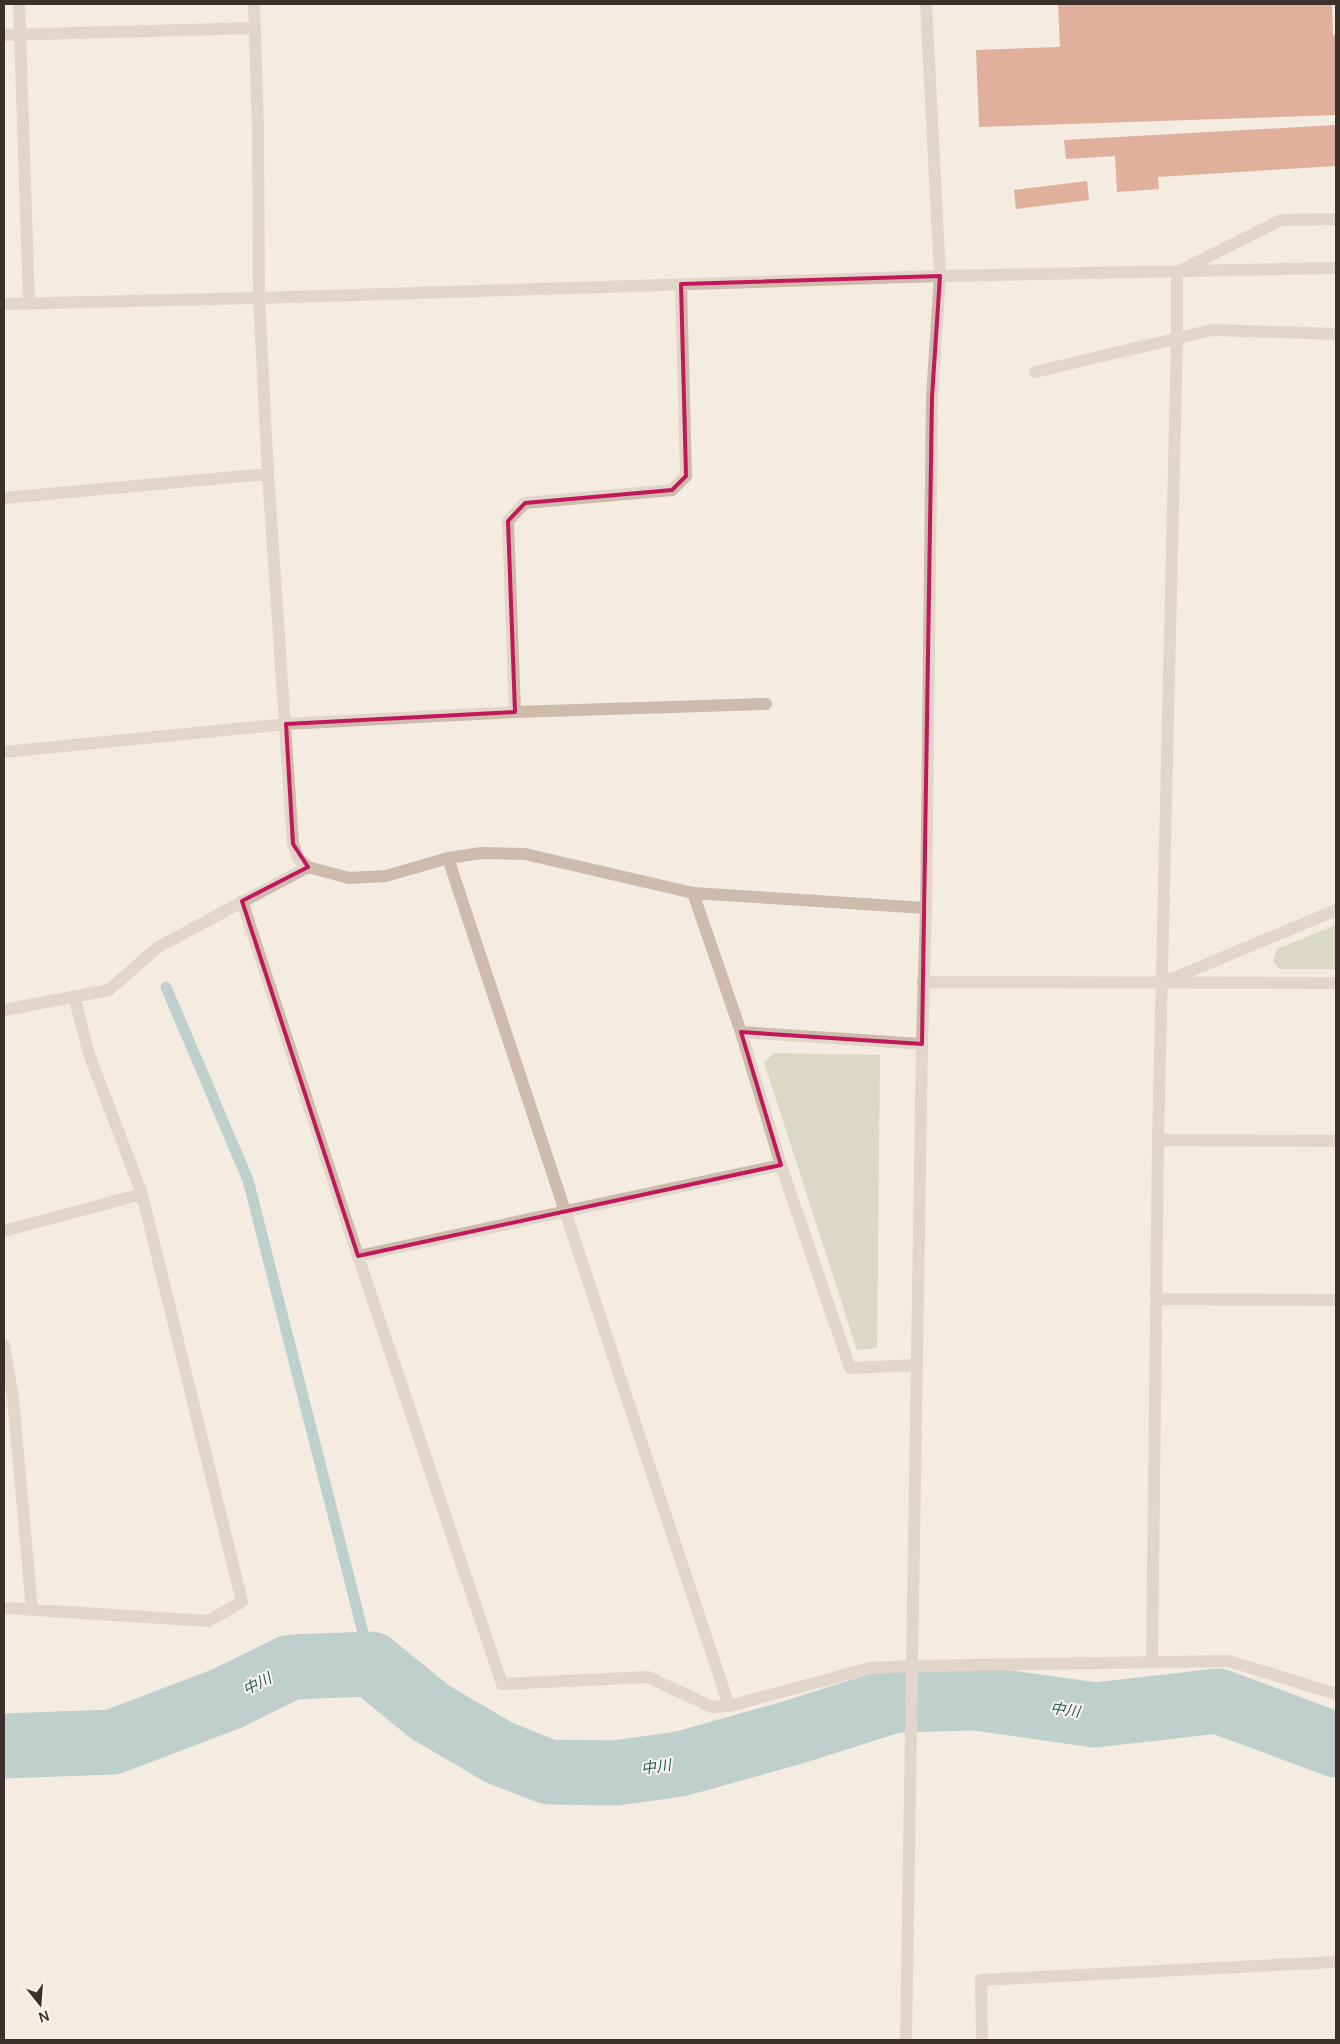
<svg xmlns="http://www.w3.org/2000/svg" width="1340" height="2044" font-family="Manrope,'Noto Sans JP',sans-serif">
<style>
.green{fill:#b8c4a0}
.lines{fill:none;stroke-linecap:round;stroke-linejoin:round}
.stream{stroke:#7fb0b2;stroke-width:11}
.river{stroke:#7fb0b2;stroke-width:65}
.building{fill:#c8694b}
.minor{stroke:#cdbbac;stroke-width:12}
.marked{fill:none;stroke:#c2185b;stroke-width:4;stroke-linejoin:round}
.labels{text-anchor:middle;stroke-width:4;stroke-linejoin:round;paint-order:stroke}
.water-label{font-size:15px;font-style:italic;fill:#1f5a5e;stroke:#fbf5ee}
</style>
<rect width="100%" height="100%" fill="#f4ebe1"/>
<path class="green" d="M1336,925V969H1279L1273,961L1277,949Z
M774,1053L880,1055L877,1348L857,1350L764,1062Z"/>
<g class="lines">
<path class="stream" d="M166,987L248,1180L371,1664"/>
<path class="river" d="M4,1746L113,1742L228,1698L291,1667L371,1664L430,1712L500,1753L549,1772L615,1773L680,1764L791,1733L895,1700L976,1698L1095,1715L1218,1701L1336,1745"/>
</g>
<path class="building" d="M1058,4H1332L1333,35H1336V115L979,127L976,50L1060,47Z
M1336,125V166L1158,177L1159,189L1117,192L1115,156L1066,159L1064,140Z
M1087,181L1089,200L1016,209L1014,190Z"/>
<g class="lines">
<path class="minor" d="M19,4L29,303
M254,4L258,129L259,298L268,474L293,844L298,858L308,867L349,878L386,876L448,858L481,853L525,854L693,893L926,908
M4,35L255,28
M681,284L686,476L672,490L525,503L508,521L515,712L766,704
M4,304L259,298L940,276L1336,268
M1035,372L1212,330L1336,334
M4,498L268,474
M4,752L286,724L515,712
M448,858L729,1706
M693,893L741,1032L781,1165L850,1368L917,1365
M242,901L358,1256L502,1684L648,1677L712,1707L729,1706L870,1668L913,1666L1229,1661L1336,1694
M1169,980L1336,910
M923,982L1336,983
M4,1010L109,990L158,947L308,867
M741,1032L922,1044
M1158,1140L1336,1141
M4,1231L142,1194
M358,1256L781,1165
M1157,1299L1336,1300
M4,1345L13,1398L32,1610
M4,1608L208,1621L242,1602L142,1194L89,1054L74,996
M1152,1662L1158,1140L1177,339V272L1281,220L1336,219
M906,2040L922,1044L926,908L932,397L940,276L926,4
M982,2040L981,1980L1336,1962"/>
</g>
<path d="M0 0H1340V2044H0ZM940,276L932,397L922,1044L741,1032L781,1165L358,1256L242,901L308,867L293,844L286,724L515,712L508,521L525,503L672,490L686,476L681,284Z" fill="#f4ebe1" fill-opacity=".55" fill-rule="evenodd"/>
<path class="marked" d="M940,276L932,397L922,1044L741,1032L781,1165L358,1256L242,901L308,867L293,844L286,724L515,712L508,521L525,503L672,490L686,476L681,284Z"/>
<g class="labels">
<g class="water-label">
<text transform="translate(257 1684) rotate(-27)" y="5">中川</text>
<text transform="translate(1065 1710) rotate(8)" y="5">中川</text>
<text transform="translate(656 1767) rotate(-8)" y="5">中川</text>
</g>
</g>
<rect width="1340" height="2044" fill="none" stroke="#3b302b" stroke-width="10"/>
<g transform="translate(40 2004) rotate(163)" stroke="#fbf5ee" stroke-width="4" paint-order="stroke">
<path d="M0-4L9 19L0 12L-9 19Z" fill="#3b302b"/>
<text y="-8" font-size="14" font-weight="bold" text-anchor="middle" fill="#3b302b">N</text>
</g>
</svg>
